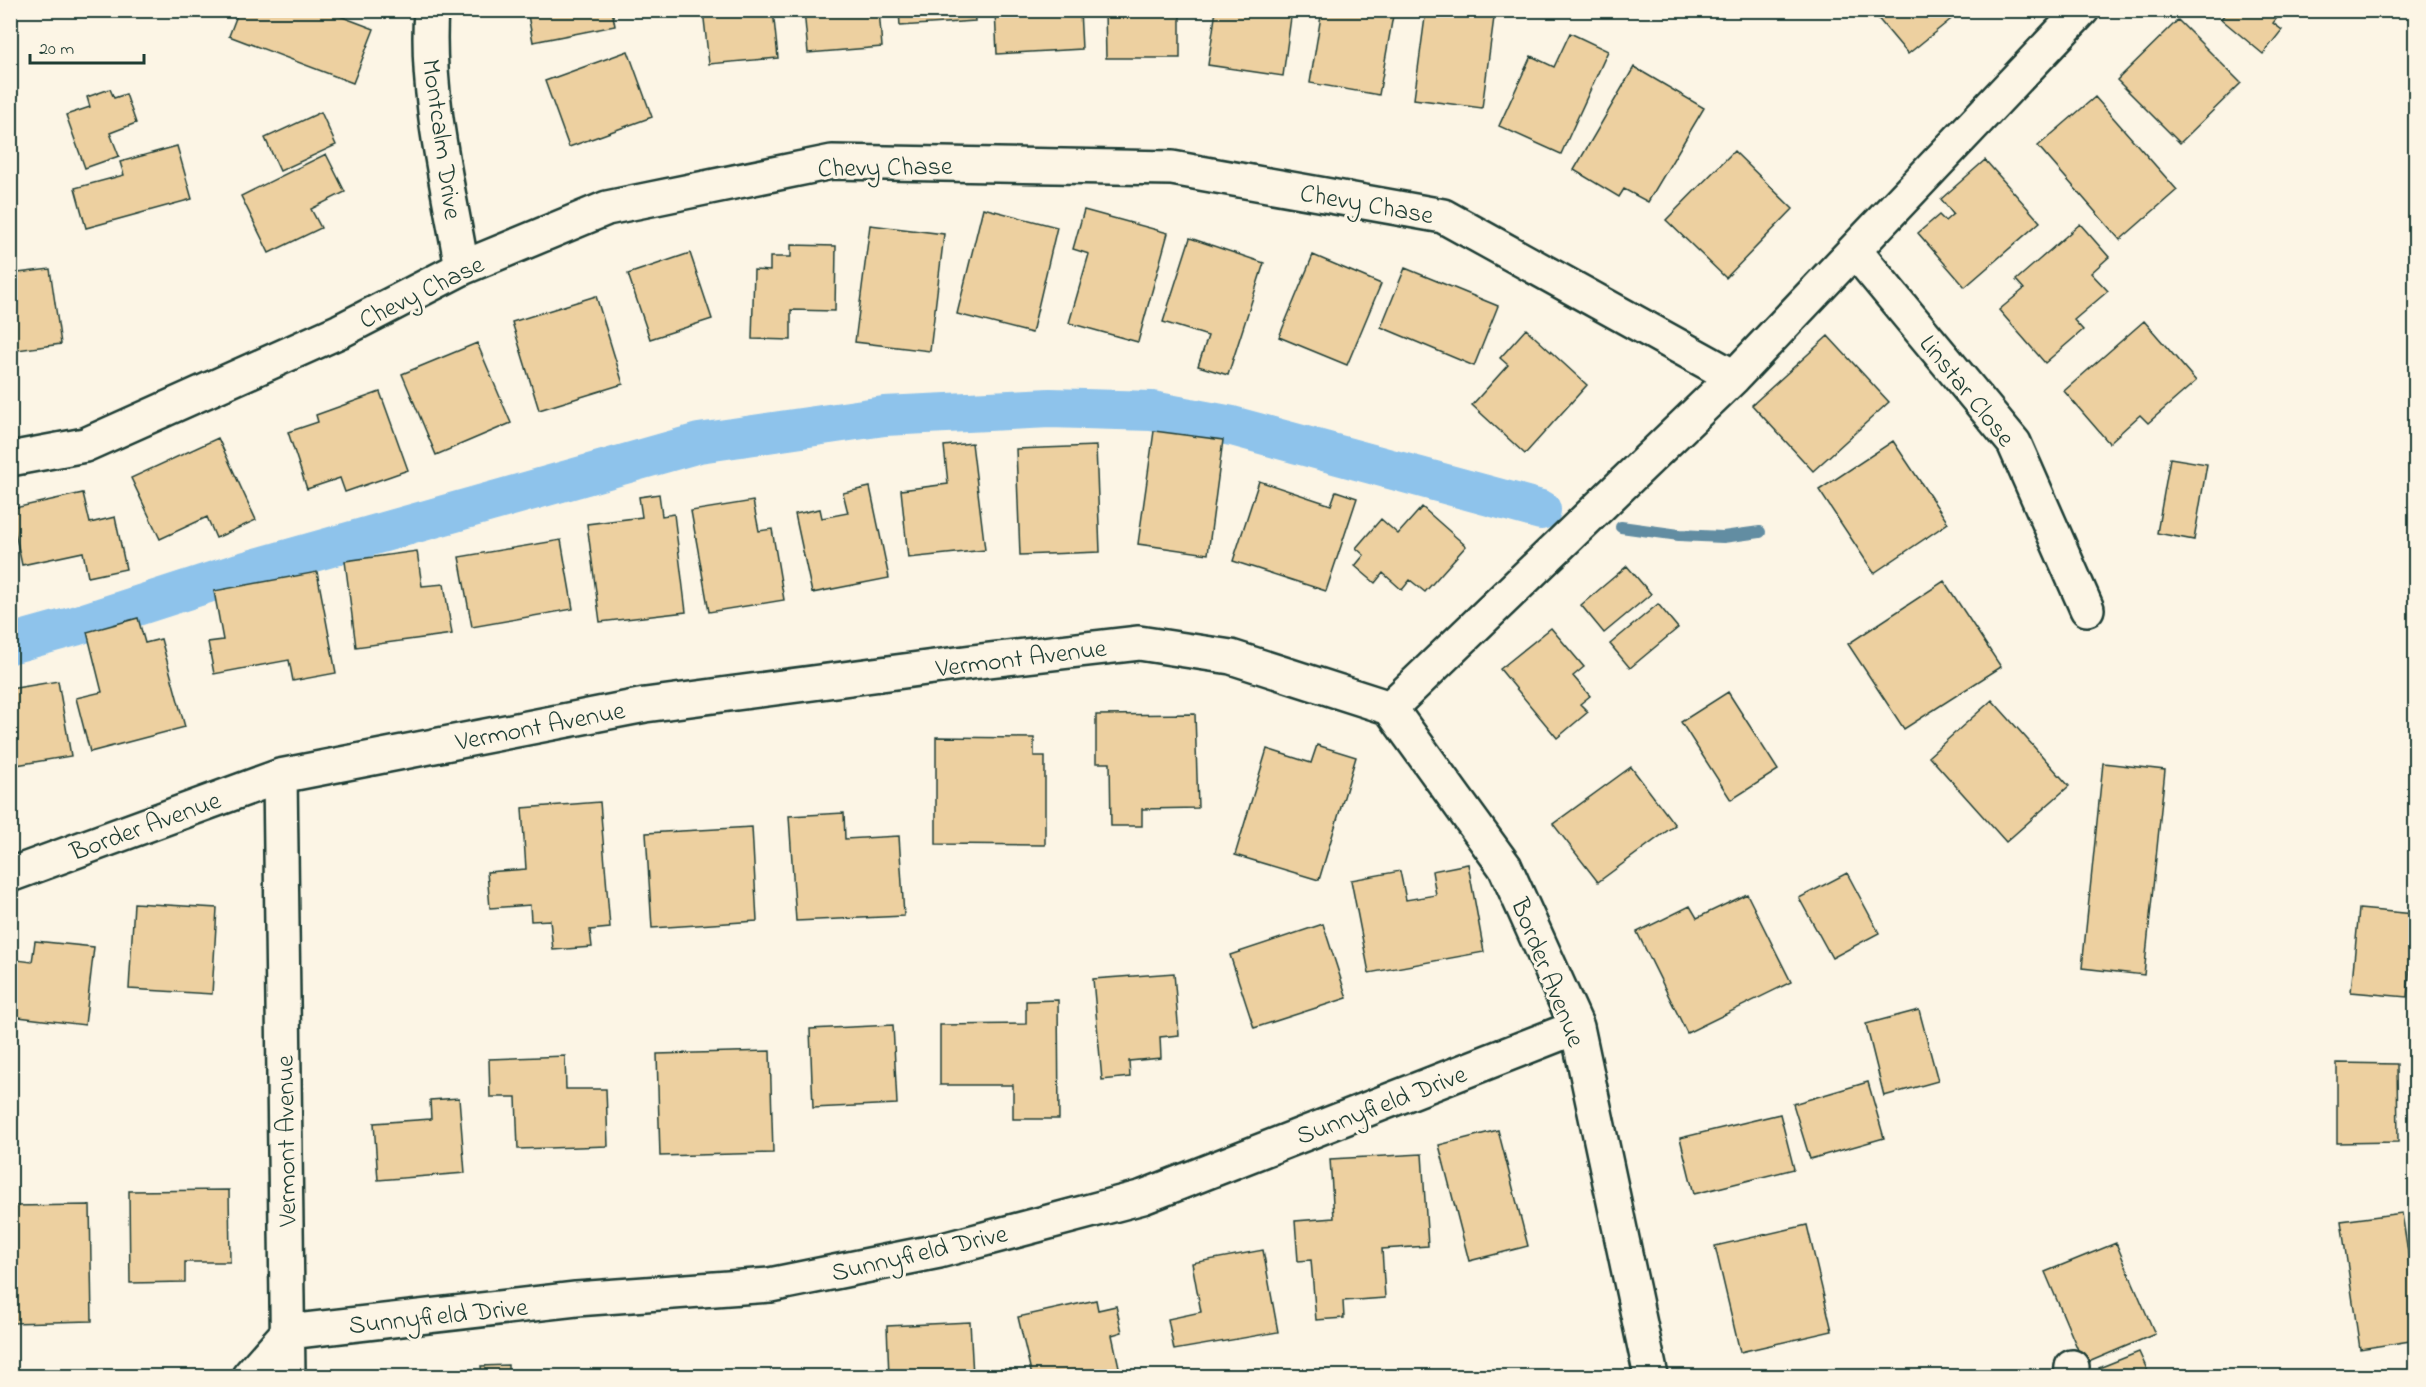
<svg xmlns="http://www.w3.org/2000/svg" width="2426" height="1387" font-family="'Indie Flower',sans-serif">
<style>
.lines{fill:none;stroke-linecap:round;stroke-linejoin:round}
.stream{stroke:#628da2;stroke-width:12}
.canal{stroke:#8ec3eb;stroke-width:40}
.building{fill:#edd0a0;stroke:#1f3d34;stroke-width:1.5}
.minor-casing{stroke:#1f3d34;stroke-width:38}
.minor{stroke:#fcf5e5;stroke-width:33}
.labels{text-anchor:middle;stroke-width:6;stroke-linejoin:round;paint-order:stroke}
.street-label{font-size:26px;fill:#1f3d34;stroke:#fcf5e5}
</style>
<rect width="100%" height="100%" fill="#fcf5e5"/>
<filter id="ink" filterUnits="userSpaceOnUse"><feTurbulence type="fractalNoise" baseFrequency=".0167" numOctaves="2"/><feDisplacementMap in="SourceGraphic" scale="12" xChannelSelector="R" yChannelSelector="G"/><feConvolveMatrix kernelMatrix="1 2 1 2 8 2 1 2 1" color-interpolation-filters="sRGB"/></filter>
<g filter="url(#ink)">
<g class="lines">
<path class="stream" d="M1621,527L1679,535L1723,537L1760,532"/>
<path class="canal" d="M10,644L75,626L239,573L699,443L884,416L1050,408L1152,411L1232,426L1541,510"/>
</g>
<path class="building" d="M239,10H324L374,29L353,83L229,36Z
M527,10H612L615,26L533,42Z
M703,10H773L778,58L709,64Z
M804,10H879L882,47L808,53Z
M899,10H974L975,21L900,26Z
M995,10H1080L1082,49L997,54Z
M1105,10H1180V58H1106Z
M1216,10H1292L1283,76L1208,65Z
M1322,10H1394L1379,95L1310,83Z
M1426,10H1495L1482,108L1414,99Z
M1871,10H1950L1955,16L1908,54Z
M2228,10H2283L2273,23L2282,30L2263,54L2221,19Z
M2178,20L2241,83L2180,143L2117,80Z
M1570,33L1608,51L1561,154L1499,126L1531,56L1554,67Z
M628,51L652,117L569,147L545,81Z
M1634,67L1704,108L1648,202L1624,189L1619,197L1574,170Z
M110,89L114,98L126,94L136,123L110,133L119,156L85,168L66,115L90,107L87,97Z
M2095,97L2177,190L2120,240L2038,146Z
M321,112L336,145L280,171L265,138Z
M177,146L192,199L86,228L75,188L124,175L120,162Z
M1734,151L1793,209L1726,278L1666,220Z
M326,154L345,192L311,209L321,228L269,253L241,196Z
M1985,160L2040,222L1965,287L1918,233L1939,215L1945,221L1953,214L1941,199Z
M983,208L1057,227L1032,333L957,314Z
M1084,210L1168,233L1138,342L1069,323L1089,254L1073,249Z
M2080,224L2109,257L2091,273L2108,291L2074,320L2083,330L2045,363L1999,310L2024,289L2016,280Z
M870,225L944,234L930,351L855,342Z
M1190,238L1264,263L1228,375L1198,366L1208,336L1163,322Z
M791,245L836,246L835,311L791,310V340L752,339L754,270L770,271V257H791Z
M690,253L712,319L650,339L628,274Z
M1313,255L1381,284L1347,365L1279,337Z
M1405,268L1498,306L1474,366L1381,327Z
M50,269L61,344L10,351V274Z
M596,296L623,384L539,410L512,322Z
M2144,321L2196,381L2148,423L2140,415L2109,443L2064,391Z
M1526,329L1587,385L1525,454L1472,405L1508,365L1500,358Z
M1828,336L1889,402L1813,471L1752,405Z
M477,343L511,423L436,455L402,374Z
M380,392L408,470L345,492L340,478L307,489L288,432L318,422L316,415Z
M1154,431L1223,440L1208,554L1138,544Z
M218,438L256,520L216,538L207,517L160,539L131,478Z
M1893,441L1948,523L1874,573L1819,490Z
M972,443L985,550L908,558L901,490L948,484L944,446Z
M1096,446L1100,552L1020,555L1016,449Z
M2170,458L2207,464L2194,540L2157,533Z
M1259,481L1331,505L1336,491L1357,498L1326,591L1233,561Z
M870,487L889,578L812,593L795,514L820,509L822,518L848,513L843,493Z
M83,493L90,523L115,517L126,569L88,577L83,552L22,565L10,509Z
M659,494L662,516L674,514L686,612L600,622L587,524L642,517L639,497Z
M753,501L759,531L772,529L784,600L709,612L691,511Z
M1422,507L1466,546L1425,592L1410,580L1402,590L1383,573L1375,583L1355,566L1364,555L1356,548L1381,519L1398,534Z
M561,540L573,609L472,627L459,557Z
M417,551L422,586L444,584L452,634L356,647L345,561Z
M1627,566L1651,594L1604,633L1581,605Z
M317,572L336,673L293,681L289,660L214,674L208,642L223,640L214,591Z
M1944,581L2001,667L1904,729L1848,644Z
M1658,604L1678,628L1630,668L1610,644Z
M138,618L145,643L161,639L185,727L90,752L76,698L102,692L87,632Z
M1551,628L1584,667L1573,676L1590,696L1580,704L1588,712L1557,738L1500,669Z
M58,681L71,756L10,766V689Z
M1728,692L1778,770L1731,800L1681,722Z
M1992,700L2069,786L2006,842L1929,756Z
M1195,714L1198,808L1142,809V826H1111L1110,763H1096V715Z
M936,737L1034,738V756H1045V845L936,844Z
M1317,745L1356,757L1319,880L1235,855L1267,749L1311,763Z
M2103,763L2165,770L2144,975L2082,968Z
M1631,767L1675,825L1598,882L1553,824Z
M600,802L610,928L590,930L592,947L553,950L550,920L531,921L530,905L490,908L487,872L526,869L522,808Z
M844,813L845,839L899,836L904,916L796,921L789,816Z
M752,827L757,921L652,928L646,833Z
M1468,864L1484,952L1369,973L1351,880L1400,871L1406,900L1436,895L1432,871Z
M1847,873L1879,933L1832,958L1799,898Z
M1747,894L1791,982L1687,1033L1637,932L1690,906L1697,918Z
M134,903L217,908L212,994L129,989Z
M2359,909L2415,914L2407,997L2351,992Z
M1323,924L1347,998L1254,1028L1230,955Z
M35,941L94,947L85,1025L10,1016V959L32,962Z
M1174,973L1179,1035L1160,1037L1161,1058L1129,1061L1130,1077L1102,1080L1093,979Z
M1058,1000L1059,1119H1013V1085H940V1025L1026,1024V1001Z
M1919,1010L1938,1081L1884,1096L1866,1024Z
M893,1025L897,1104L813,1108L810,1029Z
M770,1051L773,1153L660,1156L657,1054Z
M565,1056L566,1089H606L608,1146L518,1149L516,1097H490L489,1059Z
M2337,1063L2397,1064L2398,1142L2337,1143Z
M1868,1082L1884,1138L1810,1159L1793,1104Z
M459,1098L465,1173L378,1180L374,1123L431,1119L430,1100Z
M1780,1114L1794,1169L1694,1194L1680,1138Z
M1498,1130L1528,1246L1469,1261L1439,1145Z
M1422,1154L1428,1246L1382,1249L1385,1298L1343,1301L1344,1318L1316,1320L1311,1260L1298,1261L1295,1221L1334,1218L1330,1159Z
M229,1190L230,1262H185V1282L130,1283L129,1191Z
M90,1205L92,1321L10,1323V1206Z
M2402,1213L2416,1305V1340L2360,1349L2341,1221Z
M1807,1225L1832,1331L1740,1352L1715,1246Z
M2116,1243L2155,1334L2084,1364L2045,1272Z
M1263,1250L1278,1332L1174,1350L1168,1319L1201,1312L1192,1263Z
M1096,1300L1098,1310L1116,1306L1122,1332L1112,1335L1121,1376H1032L1018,1317Z
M970,1322L973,1376H889L887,1326Z
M2139,1352L2150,1376H2103L2099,1368Z
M508,1365V1376H482L481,1366Z"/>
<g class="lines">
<g class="minor-casing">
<path id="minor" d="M431,10C425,94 448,185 462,268
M1855,251L2014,443L2087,609
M10,459L85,445L340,331L462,268L607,208L832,162L1172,168L1443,216L1734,377
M1390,708L1734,377L2082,10
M1390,708L1505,867L1577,1027L1651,1376
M280,776L288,1376
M10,875L280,776L645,705L972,662L1139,643L1231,657L1390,708
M249,1376L288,1332L576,1299L770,1285L939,1251L1143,1197L1577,1027
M2071,1376L2072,1367"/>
</g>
<use href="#minor" class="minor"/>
</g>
</g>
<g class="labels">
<g class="street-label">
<text transform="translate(443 139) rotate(82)" y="9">Montcalm Drive</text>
<text transform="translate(885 166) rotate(-1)" y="9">Chevy Chase</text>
<text transform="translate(1367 203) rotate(10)" y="9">Chevy Chase</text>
<text transform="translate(421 291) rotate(-26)" y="9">Chevy Chase</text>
<text transform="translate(1968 390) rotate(51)" y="9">Linstar Close</text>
<text transform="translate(1021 657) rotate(-7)" y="9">Vermont Avenue</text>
<text transform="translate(540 725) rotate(-11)" y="9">Vermont Avenue</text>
<text transform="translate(145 825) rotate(-20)" y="9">Border Avenue</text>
<text transform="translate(1549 972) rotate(68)" y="9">Border Avenue</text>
<text transform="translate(1381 1104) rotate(-21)" y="9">Sunnyfield Drive</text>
<text transform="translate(285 1141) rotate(-91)" y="9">Vermont Avenue</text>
<text transform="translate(919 1252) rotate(-13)" y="9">Sunnyfield Drive</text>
<text transform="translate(438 1315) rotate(-6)" y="9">Sunnyfield Drive</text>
</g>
</g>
<rect width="2426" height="1387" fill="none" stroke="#fcf5e5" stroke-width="36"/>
<rect x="18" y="18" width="2390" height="1351" fill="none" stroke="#1f3d34" stroke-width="2" filter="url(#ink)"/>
<path d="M30 54v9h114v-9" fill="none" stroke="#1f3d34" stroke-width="3"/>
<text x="39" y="54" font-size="18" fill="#1f3d34" stroke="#fcf5e5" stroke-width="4.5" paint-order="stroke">20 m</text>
</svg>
